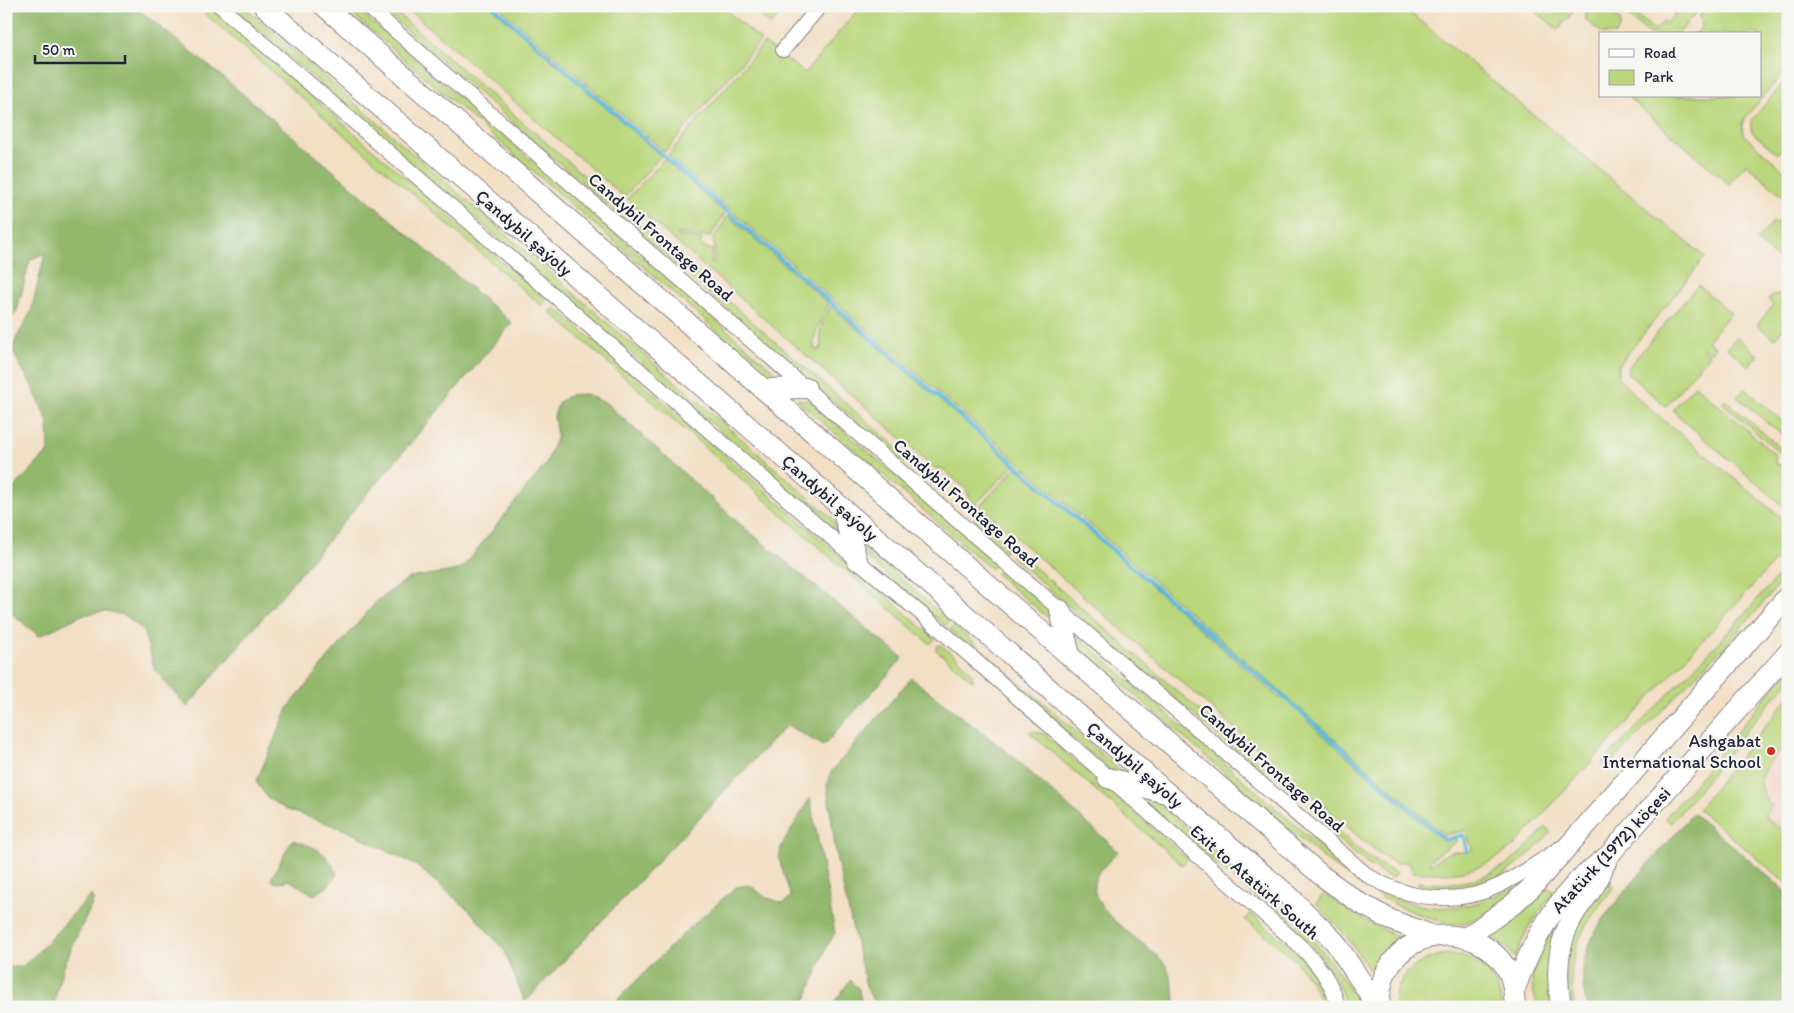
<svg xmlns="http://www.w3.org/2000/svg" width="1794" height="1013" font-family="Itim,sans-serif">
<style>
.built{fill:#f6d2c4}
.green{fill:#bad77d;stroke:#6e7c5c}
.forest{fill:#93b86c;stroke:#5a6d54}
.lines{fill:none;stroke-linecap:round;stroke-linejoin:round}
.stream{stroke:#5abbd8;stroke-width:4}
.minor-casing{stroke:#8a8080;stroke-width:16}
.secondary-casing{stroke:#8a8080;stroke-width:22}
.minor{stroke:#fff;stroke-width:14}
.secondary{stroke:#fff;stroke-width:20}
.poi-dot{fill:#c8321e;stroke:#f6f6f2;stroke-width:2}
.labels{text-anchor:middle;stroke-width:4.5;stroke-linejoin:round;paint-order:stroke}
.street-label{font-size:18px;fill:#22223b;stroke:#f6f6f2}
.poi-label{font-size:18px;fill:#22223b;stroke:#f6f6f2;text-anchor:end}
</style>
<rect width="100%" height="100%" fill="#f6f6f2"/>
<filter id="ink" filterUnits="userSpaceOnUse"><feTurbulence type="fractalNoise" baseFrequency=".02" numOctaves="2"/><feDisplacementMap in="SourceGraphic" scale="10" xChannelSelector="R" yChannelSelector="G"/><feConvolveMatrix kernelMatrix="1 2 1 2 8 2 1 2 1" color-interpolation-filters="sRGB"/></filter>
<filter id="wash" filterUnits="userSpaceOnUse"><feTurbulence type="fractalNoise" baseFrequency=".0096" numOctaves="4" result="noise"/><feDisplacementMap in="SourceGraphic" scale="20" xChannelSelector="R" yChannelSelector="G"/><feGaussianBlur stdDeviation="1.12" result="paint"/><feColorMatrix in="noise" values="0 0 0 0 0 0 0 0 0 0 0 0 0 0 0 0 0 1.4 0 .05"/><feComposite in="paint" operator="in"/></filter>
<g filter="url(#wash)">
<rect width="100%" height="100%" fill="#f3dfc4"/>
<path class="built" d="M1788,712V848L1720,790Z"/>
<path class="green" d="M196,6H208L545,299V302L542,306Z
M231,6H243L831,517L839,530L837,532Z
M343,6H354L781,377L778,379L768,375Z
M379,6H389L918,466L904,463Z
M405,6H490L661,156L624,197Z
M498,6H721L761,40L665,152Z
M749,6H787L771,25Z
M861,6H1402L1705,257L1618,366V378L1643,403L1788,523V547L1515,845C1479,873 1457,875 1412,872L1410,864C1406,862 1400,860 1397,864C1372,851 1352,830 1332,813L980,506L1016,467L1279,698L1282,694L1309,718L1307,721L1443,841L1455,839L1457,841L1430,860V864C1437,862 1441,856 1448,853C1456,850 1464,855 1472,850L1466,830L1444,835L668,155L764,43L805,73Z
M1530,6H1578L1558,30Z
M1591,6H1603L1620,20V28L1615,34H1603L1586,20V12Z
M1617,6H1627L1655,31L1664,21L1667,23L1682,6H1702L1678,34H1649Z
M1708,6H1788V67L1746,117L1742,125L1745,136L1788,174V189L1782,195L1746,164L1729,184L1629,98L1631,96H1760V34H1694C1702,31 1704,23 1699,17Z
M1788,77V142L1778,154L1754,134L1751,130V121Z
M664,159L725,213L710,237L682,234H678V236L702,239L700,244L705,248L713,250L711,262H714L715,250L713,239L728,216L829,304C822,317 812,334 814,349L818,350L822,346C817,331 823,319 831,306L1014,465L976,504L969,497L967,490L943,469L935,468L627,199Z
M1778,221L1786,227L1788,226V267L1756,241L1773,222L1776,224Z
M1698,285L1731,313L1707,341L1715,347L1710,353L1703,348L1702,350L1709,355L1666,406L1629,375L1627,371L1629,366Z
M1779,294L1788,301V323L1774,339L1757,325L1773,305L1768,300L1774,295Z
M556,308L935,639L930,644L550,312Z
M1737,337L1758,355L1749,366L1727,348Z
M1695,385L1776,455L1775,461L1776,464L1783,466L1788,461V510L1677,415L1674,410L1675,407Z
M1745,389L1788,426V440L1737,397Z
M799,399L810,401L996,563L991,569L797,400Z
M1725,400L1782,449L1780,453L1722,403Z
M975,516L1009,546L1005,551L981,531L974,517Z
M860,543L949,621L945,626L867,558Z
M1016,551L1266,768L1261,773L1011,556Z
M1788,565V574L1727,644L1607,767L1602,763L1722,639Z
M1001,568L1048,609L1053,622L996,574Z
M954,625L1124,774L1111,771L950,630Z
M1072,631L1341,865C1382,897 1424,917 1477,903C1489,899 1507,889 1517,888C1506,902 1474,924 1455,924C1447,924 1438,920 1430,918C1388,905 1354,883 1321,856L1084,651L1077,642Z
M940,644C950,653 973,666 973,681L935,649Z
M1788,671V682C1747,727 1711,777 1671,823L1665,818C1708,771 1745,719 1788,671Z
M1788,698C1788,706 1790,735 1787,741C1786,744 1782,747 1780,750C1763,769 1750,784 1772,806L1764,816L1788,835V884L1698,809Z
M1033,731L1044,734L1188,859L1182,865L1029,732Z
M1131,790L1154,800C1184,825 1214,851 1244,877C1291,917 1331,950 1359,1007H1346C1340,984 1329,965 1314,948Z
M1326,820C1347,838 1369,862 1395,872L1396,875L1391,878L1367,864L1321,825Z
M1546,827L1551,832C1516,871 1478,900 1422,888L1417,882C1478,889 1507,871 1546,827Z
M1610,882L1615,886C1583,925 1563,953 1575,1007H1569C1566,991 1565,955 1571,940C1580,918 1595,900 1610,882Z
M1548,887L1554,892L1528,928L1515,958L1506,947L1490,935C1512,925 1532,906 1548,887Z
M1324,894L1364,920L1401,938L1384,953L1372,971H1370L1347,937L1316,903Z
M1250,913C1284,942 1317,961 1329,1007H1322C1309,964 1278,946 1245,919Z
M1563,916C1552,951 1544,969 1552,1007H1538C1535,998 1532,989 1532,980C1533,959 1551,931 1563,916Z
M1448,954C1476,956 1501,976 1501,1007H1394C1394,976 1419,957 1448,954Z"/>
<path class="forest" d="M6,6H134L225,79L512,323L187,707L155,670L143,630L124,615L105,611L82,615L39,636L6,609V496L49,451L48,422L31,384L12,351L16,339L31,312L45,253L30,260L17,311L6,325Z
M585,394L606,403L741,525L903,658L823,746L787,725L525,1002L504,950L470,911L417,866L346,830L285,809L267,797L256,782L288,708L319,669L377,601L409,578L453,571L463,567L546,464L557,436L554,416L559,402L570,395Z
M911,678L1011,755L1118,851C1113,858 1099,870 1096,877C1083,911 1147,941 1164,963C1170,969 1176,998 1175,1007H876L866,986L837,861L827,785L831,772Z
M810,798L835,933L827,946L803,1007H610L683,934L736,887L750,885L765,897L783,903L791,897L779,859L781,847Z
M1693,813L1788,893V1007H1588C1568,952 1608,911 1641,873C1658,853 1676,833 1693,813Z
M292,840C315,847 326,850 337,874L327,887L314,895L289,880L276,883L271,879Z
M91,895L94,900C79,934 58,969 54,1007H6V967H22L38,952Z
M850,980L859,989L862,1007H831Z"/>
<g class="lines">
<path class="stream" d="M493,6L1144,577L1310,720L1445,840L1463,835L1467,851"/>
</g>
</g>
<g filter="url(#ink)">
<g class="lines">
<g class="minor-casing">
<path id="minor" d="M220,6L557,298L857,560L944,633L1298,944C1317,963 1332,980 1338,1007
M367,6L1060,610L1367,875C1406,899 1455,907 1498,886C1520,876 1540,861 1560,848
M783,50L820,6"/>
</g>
<g class="secondary-casing">
<path id="secondary" d="M264,6L961,611L1167,793L1289,896L1335,942L1378,1007
M324,6L1322,876L1358,902L1391,920L1434,936
M765,389L806,388
M842,509L857,560
M1060,610L1070,656
M1108,778L1162,792
M1467,937L1512,905L1534,885L1788,596
M1514,991C1529,951 1546,915 1576,883C1586,873 1598,864 1609,855L1788,653
M1561,1005C1555,973 1558,940 1576,911C1582,902 1590,893 1596,883C1600,877 1602,869 1606,862
M1379,1007C1380,994 1381,981 1387,970C1413,922 1485,925 1509,973C1514,984 1514,995 1515,1007"/>
</g>
<use href="#minor" class="minor"/>
<use href="#secondary" class="secondary"/>
</g>
</g>
<circle class="poi-dot" cx="1771" cy="751" r="5"/>
<g class="labels">
<g class="street-label">
<text transform="translate(524 233) rotate(41)" y="6">Çandybil şaýoly</text>
<text transform="translate(661 237) rotate(41)" y="6">Candybil Frontage Road</text>
<text transform="translate(830 498) rotate(41)" y="6">Çandybil şaýoly</text>
<text transform="translate(966 503) rotate(41)" y="6">Candybil Frontage Road</text>
<text transform="translate(1135 765) rotate(41)" y="6">Çandybil şaýoly</text>
<text transform="translate(1272 768) rotate(41)" y="6">Candybil Frontage Road</text>
<text transform="translate(1611 850) rotate(-47)" y="6">Atatürk (1972) köçesi</text>
<text transform="translate(1255 882) rotate(41)" y="6">Exit to Atatürk South</text>
</g>
<g class="poi-label">
<text x="1761" y="747">Ashgabat<tspan x="1761" dy="21">International School</tspan></text>
</g>
</g>
<rect width="1794" height="1013" fill="none" stroke="#f6f6f2" stroke-width="25"/>
<rect x="1599" y="32" width="162" height="65" fill="#f6f6f2" stroke="#a1a1a9"/>
<rect x="1609" y="49" width="25" height="8" fill="#ffffff" stroke="#a1a1a9"/>
<text x="1644" y="58" font-size="15" fill="#22223b">Road</text>
<rect x="1609" y="70" width="25" height="15" fill="#bad77d" stroke="#a1a1a9"/>
<text x="1644" y="82" font-size="15" fill="#22223b">Park</text>
<path d="M35 55v8h90v-8" fill="none" stroke="#22223b" stroke-width="2.5"/>
<text x="42" y="55" font-size="15" fill="#22223b" stroke="#f6f6f2" stroke-width="4" paint-order="stroke">50 m</text>
</svg>
